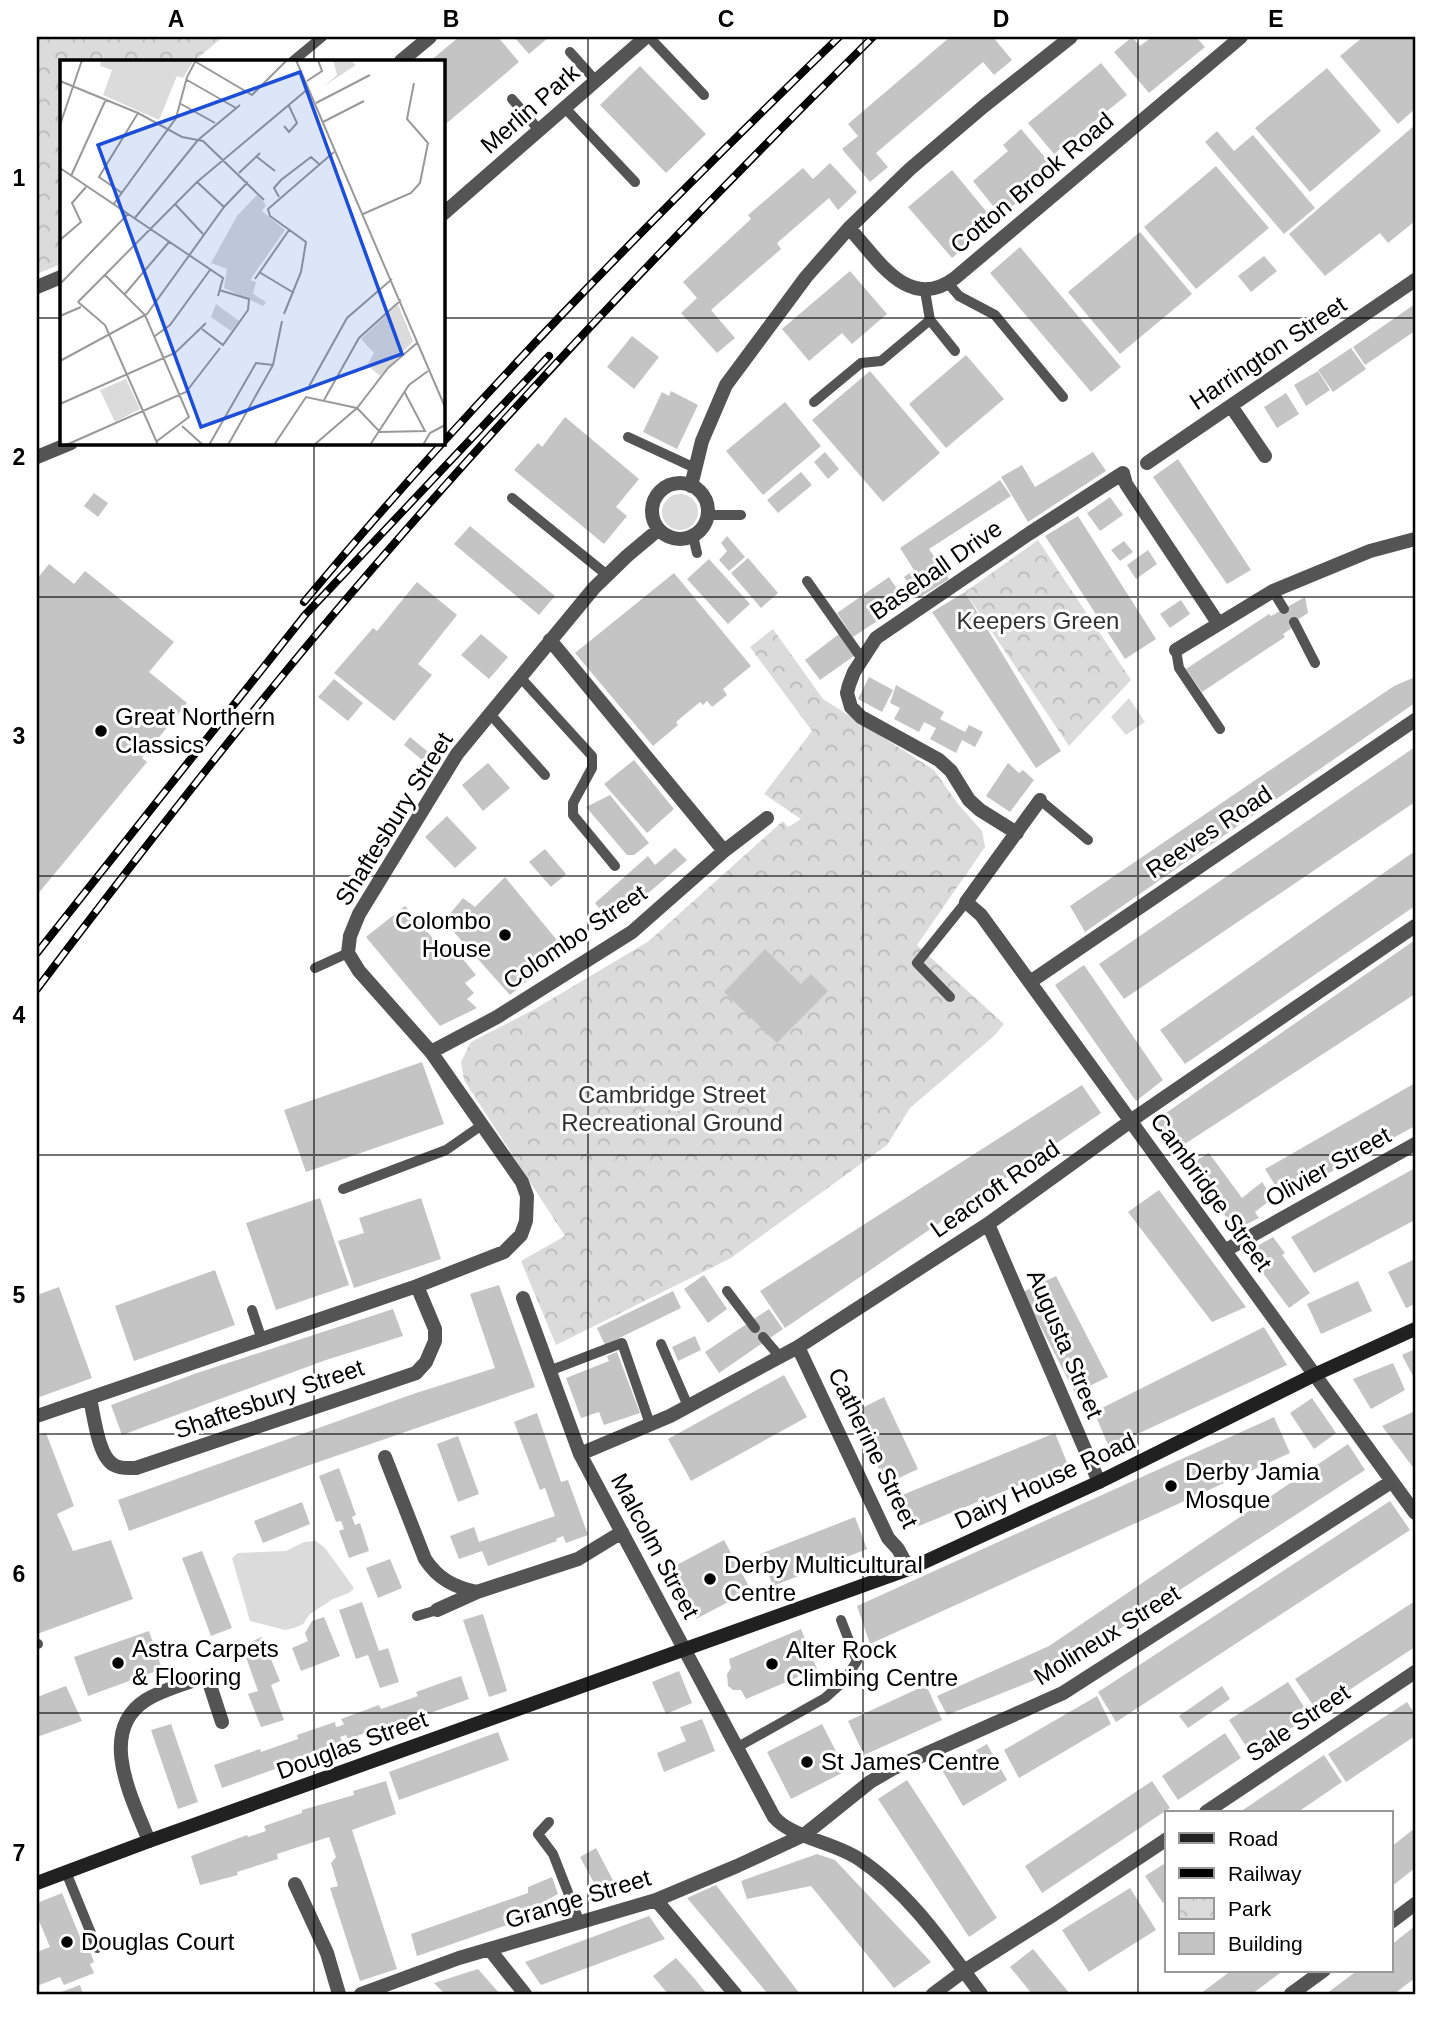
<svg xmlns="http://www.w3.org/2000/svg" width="1452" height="2031" font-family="Arial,sans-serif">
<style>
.green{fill:#dbdbdb}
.park{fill:url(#park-crowns)}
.building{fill:#c4c4c4}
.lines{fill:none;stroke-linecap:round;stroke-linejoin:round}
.lane{stroke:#545454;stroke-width:10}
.street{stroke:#545454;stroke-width:14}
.secondary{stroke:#212121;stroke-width:14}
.rail-casing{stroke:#000;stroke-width:8}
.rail{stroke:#fff;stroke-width:5;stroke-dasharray:16;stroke-linecap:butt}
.grid{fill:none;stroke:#000;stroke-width:2;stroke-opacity:0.55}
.poi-dot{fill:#000;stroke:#fff;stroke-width:2.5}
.labels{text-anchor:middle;stroke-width:6;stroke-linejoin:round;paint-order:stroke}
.street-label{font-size:24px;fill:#000;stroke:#fff}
.park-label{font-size:24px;fill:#323232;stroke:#fff}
.poi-label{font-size:24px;fill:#000;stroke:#fff;text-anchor:start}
.inset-road{fill:none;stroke:#999;stroke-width:2}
.view{fill:#1d4ed8;fill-opacity:0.15;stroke:#1d4ed8;stroke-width:3.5}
.inset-edge{fill:none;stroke:#000;stroke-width:3.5}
.neatline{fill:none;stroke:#000;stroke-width:2.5}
.grid-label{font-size:23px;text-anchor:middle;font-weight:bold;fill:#000}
</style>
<defs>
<pattern id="park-crowns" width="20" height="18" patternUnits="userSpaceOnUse" patternTransform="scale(1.75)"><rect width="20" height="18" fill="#dbdbdb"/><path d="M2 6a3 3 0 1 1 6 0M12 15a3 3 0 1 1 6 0" fill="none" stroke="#bababa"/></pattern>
</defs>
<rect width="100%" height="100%" fill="#fff"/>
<path class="green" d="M662 512a18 18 0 1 1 36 0a18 18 0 1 1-36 0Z
M1129,698L1145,722L1126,735L1111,717Z
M316,1541L325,1548L354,1588L349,1593L333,1599L310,1614L303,1624L294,1628L285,1630L250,1621L232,1558L238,1553L286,1551L304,1542Z"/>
<path class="park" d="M37,37H223L194,61H61V264L37,274Z
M1038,540L1131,680L1069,746L965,592Z
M773,629L823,699L934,770L958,804L982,831L985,847L917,945L1004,1024L994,1036L910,1108L887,1145L731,1258L556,1345L521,1261L565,1236L464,1080L461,1062L471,1042L535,1009L649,941L783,821L788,827L801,819L764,794L812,731L750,647Z"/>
<path class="building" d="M459,37H498L519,62L447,123L443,119V61H430Z
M514,37H549L529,54Z
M950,37H993L1012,60L994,75L983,62L876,153L888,167L870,182L842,149L858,136L848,124Z
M1132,37L1140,46L1152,37H1196L1205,47L1149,93L1114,52Z
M1363,37H1415V109L1398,124L1340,56Z
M1101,63L1127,95L1054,154L1028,123Z
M640,66L706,134L666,173L600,105Z
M1327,68L1381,131L1310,192L1255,128Z
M1415,125V221L1388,243L1380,233L1325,276L1289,234Z
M1021,129L1049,162L1032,176L1036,180L1025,189L1028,193L1001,216L973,181L1008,151L1003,145Z
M1217,131L1234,151L1253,135L1315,208L1284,234L1205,142Z
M830,163L857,192L838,210L829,198L777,243L781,249L711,310L735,338L717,353L681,313L697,298L683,282L751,219L748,215L803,168L813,179Z
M1216,166L1269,228L1196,289L1144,227Z
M952,170L995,222L952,258L908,207Z
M1140,232L1192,294L1120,354L1068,292Z
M1020,247L1121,367L1091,392L990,273Z
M1264,256L1277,271L1251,292L1238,276Z
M850,271L887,314L852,344L842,333L809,361L782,329Z
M1415,304V331L1365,365L1353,347Z
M632,336L659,357L634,389L607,367Z
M1351,348L1366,369L1333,392L1318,370Z
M966,355L1004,399L946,448L909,404Z
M870,371L940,453L883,502L812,420Z
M1318,371L1330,390L1306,406L1294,385Z
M671,391L698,405L677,449L643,432L662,392L669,396Z
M1286,393L1299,414L1277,428L1264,407Z
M785,402L821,446L763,495L726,451Z
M565,417L639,479L616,507L627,516L604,544L514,470L538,443L542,447Z
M825,452L839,469L828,479L814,462Z
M1093,452L1106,471L1028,522L1001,477L1022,465L1035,487Z
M1178,459L1251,570L1227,584L1153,477Z
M801,472L812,485L778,513L767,500Z
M1000,480L1011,496L929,549L949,579L919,598L904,577L914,570L900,548Z
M94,493L108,503L98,517L84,506Z
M1110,497L1123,515L1100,531L1087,513Z
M1078,516L1156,639L1125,659L1045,536Z
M470,526L555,596L539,615L454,544Z
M727,536L745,557L729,571L719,560L727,551L721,543Z
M1124,541L1133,552L1120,561L1111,550Z
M1148,550L1157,564L1136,579L1127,565Z
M748,558L778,593L761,608L731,573Z
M709,559L750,604L728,624L687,579Z
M49,564L74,584L85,571L174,642L149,672L187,703L142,758L147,762L37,895V579Z
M674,573L751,666L723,689L727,695L712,707L707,701L703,705L700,702L676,722L678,725L653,746L575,653Z
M889,577L906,602L853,637L837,613Z
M417,582L457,615L418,664L432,675L394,721L334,673L373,628L377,631Z
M965,592L1061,751L1036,768L932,612Z
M1305,597L1308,613L1294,622L1292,628L1283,634L1285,637L1202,692L1186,669L1269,614L1271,616Z
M1181,600L1190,614L1170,628L1160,614Z
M481,634L508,657L489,679L461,655Z
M839,634L854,656L820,680L805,660Z
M869,677L893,690L882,712L858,699Z
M1415,677V703L1085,932L1070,906L1394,686Z
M334,679L363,703L348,721L318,697Z
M896,685L944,712L940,719L965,732L969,725L983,732L975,747L962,740L956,753L930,739L936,728L924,722L919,732L894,719L900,708L890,703Z
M410,737L432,755L426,763L404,745Z
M1415,747V802L1124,999L1099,964Z
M634,760L674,809L647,833L604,784Z
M488,763L510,788L483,811L462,785Z
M1008,763L1019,773L1023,770L1034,780L1010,812L986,796Z
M610,795L649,843L634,855H627L586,807Z
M447,816L477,848L455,868L425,837Z
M675,848L687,860L612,924L595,903L648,856L655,865Z
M545,849L566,874L551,887L529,862Z
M1415,851V906L1185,1064L1160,1030Z
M505,877L565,950L510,995L444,921L463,898L475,907Z
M405,906L442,949L450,943L476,975L465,983L474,993L467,999L477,1008L440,1026L366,937Z
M1415,940V994L1174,1151L1153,1122Z
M765,949L801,984L811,974L828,991L777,1043L724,992Z
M1084,965L1163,1080L1136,1101L1055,985Z
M422,1062L444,1124L306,1172L284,1110Z
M1415,1083V1126L1283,1198L1265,1169Z
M1082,1085L1101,1113L785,1328L760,1291Z
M1209,1153L1242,1198L1262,1182L1273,1198L1255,1212L1259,1218L1233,1231L1223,1212L1188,1165Z
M1415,1168V1220L1314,1273L1291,1237Z
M1159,1190L1246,1307L1212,1322L1128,1212Z
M320,1198L349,1285L276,1310L246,1223Z
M421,1198L441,1259L354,1288L338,1241L364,1233L359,1218Z
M1273,1237L1285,1253L1282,1255L1310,1293L1289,1308L1247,1252Z
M1415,1259V1304L1406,1308L1388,1272Z
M215,1270L235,1325L134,1361L115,1306Z
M704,1275L727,1309L708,1323L684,1289Z
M1056,1276L1108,1377L1075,1393L1023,1292Z
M1358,1281L1372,1311L1321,1334L1307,1304Z
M499,1285L535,1387L304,1467L129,1531L118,1500L413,1394L495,1368L470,1294Z
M59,1287L92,1378L37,1398V1295Z
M673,1291L681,1308L605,1345L597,1328Z
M393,1309L403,1336L326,1360L122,1435L111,1405L197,1373Z
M769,1309L783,1329L719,1373L705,1352Z
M1264,1327L1287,1365L1109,1447L1094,1412Z
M695,1336L701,1350L678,1361L672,1347Z
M1415,1349V1380L1402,1355Z
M617,1352L640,1413L604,1425L599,1412L581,1418L566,1378L609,1361L607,1356Z
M1393,1363L1405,1390L1371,1409L1353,1379Z
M784,1375L807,1417L691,1481L668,1439Z
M884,1397L918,1469L886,1484L852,1413Z
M1312,1398L1336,1433L1314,1449L1290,1413Z
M1415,1411V1470L1382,1426Z
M537,1413L561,1482L568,1480L588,1535L566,1543L563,1536L556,1539L557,1541L488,1566L482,1551L459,1559L450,1536L474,1527L479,1542L555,1516L545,1488L540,1490L514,1422Z
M1274,1417L1290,1453L870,1644L857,1606Z
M46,1433L74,1506L57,1514L73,1551L111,1540L133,1599L37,1634V1436Z
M1055,1433L1068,1465L914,1528L902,1495Z
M458,1436L479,1494L458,1502L437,1444Z
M1348,1444L1365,1470L1050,1674L947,1715L937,1696L1049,1646Z
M339,1468L356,1515L352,1517L355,1525L360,1523L369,1551L349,1558L339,1531L344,1529L341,1521L336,1522L319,1476Z
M1390,1501L1410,1530L1116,1722L1098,1692Z
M302,1502L310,1524L263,1543L254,1521Z
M855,1517L867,1549L773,1586L760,1554Z
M724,1540L751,1590L696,1619L669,1569Z
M202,1551L232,1628L211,1636L182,1558Z
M390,1559L402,1588L378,1598L366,1568Z
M1415,1601V1647L1317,1711L1295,1679Z
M362,1602L379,1651L388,1648L399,1682L380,1688L368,1655L356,1659L339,1610Z
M483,1614L507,1691L489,1697L463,1620Z
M324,1617L340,1656L301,1671L292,1648L308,1641L305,1633L312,1621Z
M801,1629L817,1669L746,1699L741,1690H733L728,1686L727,1674L731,1668L729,1659Z
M149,1631L162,1669L88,1696L74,1657Z
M262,1637L280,1681L271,1685L284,1720L261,1727L248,1694L258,1691L242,1646Z
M679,1671L692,1703L666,1714L652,1682Z
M461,1676L469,1699L386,1729L385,1726L348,1739L346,1735L340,1737L342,1741L304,1755L306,1758L222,1788L214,1765L260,1749L261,1752L298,1739L297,1735L335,1722L336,1727L340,1726L344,1724L341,1719L379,1705L381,1709L418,1696L416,1692Z
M1288,1682L1310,1716L1251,1754L1229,1720Z
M926,1685L942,1720L864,1755L848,1721Z
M66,1686L82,1721L37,1737V1697Z
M1222,1686L1230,1699L1188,1728L1179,1716Z
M1097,1696L1111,1724L1019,1778L1004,1750Z
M1407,1702L1415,1714V1736L1346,1782L1328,1754Z
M702,1719L715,1751L664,1772L657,1753L686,1741L680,1727Z
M171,1724L198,1802L178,1809L151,1730Z
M822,1724L846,1771L791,1799L767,1752Z
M498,1732L509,1760L399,1800L389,1772Z
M1225,1733L1241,1758L1178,1800L1162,1776Z
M987,1744L1007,1780L963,1806L942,1770Z
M1324,1755L1342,1782L1298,1812H1240Z
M907,1780L997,1918L969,1937L878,1799Z
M386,1781L396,1814L352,1830L397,1969L360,1981L330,1888L338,1886L331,1863L336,1857L329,1837L277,1854L278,1859L237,1872L238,1875L200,1885L191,1856L247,1835L248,1837L266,1831L264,1826L302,1813V1810L354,1795L353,1791Z
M1152,1781L1170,1808L1042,1893L1025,1866Z
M1415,1828V1868L1391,1887V1847Z
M596,1848L617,1888L601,1896L580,1857Z
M817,1854L835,1860L931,1962L894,1988L811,1886L747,1899L741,1881Z
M1167,1862V1901L1163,1903L1145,1876Z
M552,1877L558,1894L545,1901L548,1911L417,1956L411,1934L528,1893V1887Z
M716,1885L800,1994H768L687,1898Z
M1130,1888L1156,1930L1089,1972L1062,1930Z
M62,1893L80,1937L84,1935L94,1962L90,1964L94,1973L64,1985L60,1977L37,1986V1952L50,1947L37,1916V1903Z
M649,1916L665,1939L541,1985L525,1962Z
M1415,1926V1978L1394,1994H1326L1358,1970H1391V1945Z
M1033,1949L1070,1994H1032L1010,1967Z
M676,1958L693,1977L707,1994H668L653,1976Z
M478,1969L500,1994H474L472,1992L468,1994H445L434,1983Z
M1232,1970H1284L1252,1994H1200Z
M80,1985L83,1994H56Z"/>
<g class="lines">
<path class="lane" d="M649,37L704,95
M570,52L596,81
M293,61L322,37
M512,99L539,130
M565,108L635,182
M948,283L959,296L995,315L1063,397
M925,291L930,320L955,351
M814,402L861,363L881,361L930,320
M628,437L695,468
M512,498L607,575
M708,515H741
M693,536L697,553
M807,581L862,659
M1273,591L1284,609
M1294,622L1315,663
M1176,650L1179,668L1220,729
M520,677L592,756V768L573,803V815L615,866
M490,714L545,775
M1040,800L1088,840
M315,968L348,953
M950,997L917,963L966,902
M343,1189L446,1150L482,1125
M727,1291L755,1328
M252,1310L262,1340
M763,1337L780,1357
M661,1344L688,1406
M549,1371L622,1343L650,1424
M417,1616L437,1610
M37,1644H38
M736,1748L825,1698L843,1682L857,1661L841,1620
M549,1822L538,1834L553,1854L580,1923
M66,1872L97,1948"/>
<path class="street" d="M401,61L430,37
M443,214L646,37
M849,228C878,259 908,313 955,278L1241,37
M37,287L61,277
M1231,406L1265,456
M37,457L71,443
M1147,463L1415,280
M652 511a28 28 0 1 1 56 0a28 28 0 1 1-56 0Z
M691,486L702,441L726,385L806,277L849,228L910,169L984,106L1071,37
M550,640L724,851
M1176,650L1273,591L1370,551L1415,539
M1040,800L966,902L981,915L1415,1513
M1017,833L980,810L969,800L951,771L939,760L861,717L851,707L847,693L849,685L854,672L876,638L1030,533L1123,473L1126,484L1218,623
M1030,982L1415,720
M431,1052L497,1017L632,932L724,851L767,818
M988,1224L1099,1482
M1226,1250L1415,1144
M523,1298L580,1454L774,1817C792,1838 834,1842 859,1859C909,1892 946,1947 981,1994
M798,1347L888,1538L898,1549L909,1569
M90,1399C94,1415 98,1457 114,1465C120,1469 129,1468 136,1468L416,1373L426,1362L435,1341V1329L417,1286
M37,1416L417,1286L504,1252L521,1235L526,1221L527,1196L522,1182L431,1052L359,971L348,953L350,936L359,914L457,754L594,588L627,556L658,530
M580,1454L670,1416L798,1347L988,1224L1139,1115L1415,926
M385,1457L425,1559C438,1579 454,1587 477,1592
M437,1610L477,1592L578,1559L622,1532
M1206,1812L1415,1672
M149,1841C133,1800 96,1732 146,1700C164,1689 188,1683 207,1676L222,1722
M295,1884L327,1953L339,1994
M656,1900L735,1994
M1391,1922L1415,1904
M490,1950L525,1994
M361,1994L459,1958L656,1900L737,1866L804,1835L870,1782L894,1768L1063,1693L1391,1482
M933,1994L964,1971L1053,1915L1167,1839
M1291,1994L1324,1970"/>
<path class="secondary" d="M37,1883L149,1841L909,1569L1099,1482L1314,1375L1415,1329"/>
<g class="rail-casing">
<path id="rail" d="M304,602C470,403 653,217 839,37
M37,953L305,615L549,356
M37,989C129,867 223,746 321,629C495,422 681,227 873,37"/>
</g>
<use href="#rail" class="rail"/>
</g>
<path class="grid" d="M314,37V61M588,37V1994M863,37V1994M1138,37V1994M37,318H61M443,318H1415M314,443V1994M37,597H1415M37,876H1415M37,1155H1415M37,1434H1415M37,1713H1415"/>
<g class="poi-dot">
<circle cx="101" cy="731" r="7"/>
<circle cx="505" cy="935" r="7"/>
<circle cx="1171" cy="1486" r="7"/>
<circle cx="710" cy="1579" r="7"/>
<circle cx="118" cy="1663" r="7"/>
<circle cx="772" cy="1664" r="7"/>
<circle cx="807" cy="1762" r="7"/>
<circle cx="67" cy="1942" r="7"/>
</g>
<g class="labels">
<g class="street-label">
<text transform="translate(530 109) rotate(-41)" y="8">Merlin Park</text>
<text transform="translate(1032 183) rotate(-40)" y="8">Cotton Brook Road</text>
<text transform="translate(1268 353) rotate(-34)" y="8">Harrington Street</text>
<text transform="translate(936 570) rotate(-35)" y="8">Baseball Drive</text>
<text transform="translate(394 819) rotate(-58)" y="8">Shaftesbury Street</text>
<text transform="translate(1209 832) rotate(-34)" y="8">Reeves Road</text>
<text transform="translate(575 937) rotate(-34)" y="8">Colombo Street</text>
<text transform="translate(1328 1167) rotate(-29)" y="8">Olivier Street</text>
<text transform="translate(995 1189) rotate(-35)" y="8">Leacroft Road</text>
<text transform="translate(1211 1192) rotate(54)" y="8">Cambridge Street</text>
<text transform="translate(1065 1344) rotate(67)" y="8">Augusta Street</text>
<text transform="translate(269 1399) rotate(-19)" y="8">Shaftesbury Street</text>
<text transform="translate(873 1448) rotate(64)" y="8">Catherine Street</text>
<text transform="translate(1045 1481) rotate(-25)" y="8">Dairy House Road</text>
<text transform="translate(655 1546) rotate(62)" y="8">Malcolm Street</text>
<text transform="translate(1107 1635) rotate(-32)" y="8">Molineux Street</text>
<text transform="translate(1298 1723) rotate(-34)" y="8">Sale Street</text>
<text transform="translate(352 1745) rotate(-20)" y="8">Douglas Street</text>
<text transform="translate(578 1899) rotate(-17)" y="8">Grange Street</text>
</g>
<g class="park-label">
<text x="1038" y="629">Keepers Green</text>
<text x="672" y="1103">Cambridge Street<tspan x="672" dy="28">Recreational Ground</tspan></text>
</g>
<g class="poi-label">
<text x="115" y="725">Great Northern<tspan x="115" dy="28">Classics</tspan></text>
<text x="491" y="929" text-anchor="end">Colombo<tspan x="491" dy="28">House</tspan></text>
<text x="1185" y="1480">Derby Jamia<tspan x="1185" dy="28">Mosque</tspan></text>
<text x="724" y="1573">Derby Multicultural<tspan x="724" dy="28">Centre</tspan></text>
<text x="132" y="1657">Astra Carpets<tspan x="132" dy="28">&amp; Flooring</tspan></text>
<text x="786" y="1658">Alter Rock<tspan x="786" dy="28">Climbing Centre</tspan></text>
<text x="821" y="1770">St James Centre</text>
<text x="81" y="1950">Douglas Court</text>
</g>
</g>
<g transform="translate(60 60)">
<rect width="385" height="385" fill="#fff"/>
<path d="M273,0H290L296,5L264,26L277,15ZM66,319L80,349L55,362L40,330Z" fill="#dbdbdb"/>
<path d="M41,0H134L123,18L117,16L99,60L43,35L52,10L40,6ZM197,135L206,145L202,151L225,170L190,220L196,222L193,234L206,242L203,246L164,228L167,209L151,203L177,156ZM156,244L179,261L171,271L151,257ZM338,244L353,281L320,316L307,305L314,293L301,279Z" fill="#dbdbdb"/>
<path class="inset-road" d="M236,0L385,347M136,2L192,35L227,0M127,20L176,48M0,21L78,53L122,77L143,81L204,140M247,21L262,11L258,0M256,43L310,15M121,44L155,63M263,62L304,41M0,65L22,0M224,66L229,72L237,63L229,46M197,97L215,111M0,108L163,218L158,236M179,113L200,93M11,116L46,39M137,122L164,147M62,133L39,117L78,53M219,137L214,128L221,120L251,97L259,104M115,144L143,174M53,145L116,58L127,17L136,0M303,154L351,133L360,123L368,83L347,59L354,23M74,159L138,80L180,45M0,180L21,162L12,143L26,127M199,212L234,233M45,215L85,255L129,357L97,381M195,219L229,170M0,224L68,154M64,235L109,182M18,242L137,122L249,28M18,242L45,265L98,385M224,254L241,212L246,182L210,156L208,149L274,92M0,256L21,247M142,269L163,285L188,250L189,239L159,230M95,276L110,265L150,210M0,301L87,254L164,147L188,122M247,330L287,258L332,219M264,340L299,278L341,240M0,344L115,293L146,263M297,348L320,372L365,371L344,331M122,366L143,385M6,385L126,332L160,288M149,385L196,303L213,305M168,385L213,305L222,261M214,385L246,337L297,348M254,385L297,348L328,308L357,283M310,385L349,325L368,311M363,385L370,373L385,365"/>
<path class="view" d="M240,12L342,294L141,367L38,85Z"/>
<rect width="385" height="385" class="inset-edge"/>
</g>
<rect width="1452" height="2031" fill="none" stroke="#ffffff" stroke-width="77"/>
<rect x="1165" y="1811" width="228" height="161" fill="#ffffff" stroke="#999999" stroke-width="2"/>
<rect x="1179" y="1833" width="35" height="10" fill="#212121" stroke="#999999" stroke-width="2"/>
<text x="1228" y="1846" font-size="21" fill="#000000">Road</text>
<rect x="1179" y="1868" width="35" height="10" fill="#000000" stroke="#999999" stroke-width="2"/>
<text x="1228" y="1881" font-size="21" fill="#000000">Railway</text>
<rect x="1179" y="1898" width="35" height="21" fill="url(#park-crowns)" stroke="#999999" stroke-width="2"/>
<text x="1228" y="1916" font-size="21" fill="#000000">Park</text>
<rect x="1179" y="1933" width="35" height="21" fill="#c4c4c4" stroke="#999999" stroke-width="2"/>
<text x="1228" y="1951" font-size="21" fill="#000000">Building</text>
<rect x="38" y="38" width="1376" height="1955" class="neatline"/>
<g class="grid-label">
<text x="176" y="27">A</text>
<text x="451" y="27">B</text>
<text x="726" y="27">C</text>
<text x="1001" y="27">D</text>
<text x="1276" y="27">E</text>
<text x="19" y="186">1</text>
<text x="19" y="465">2</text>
<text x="19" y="744">3</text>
<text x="19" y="1023">4</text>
<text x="19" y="1303">5</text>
<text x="19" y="1582">6</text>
<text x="19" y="1861">7</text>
</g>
</svg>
